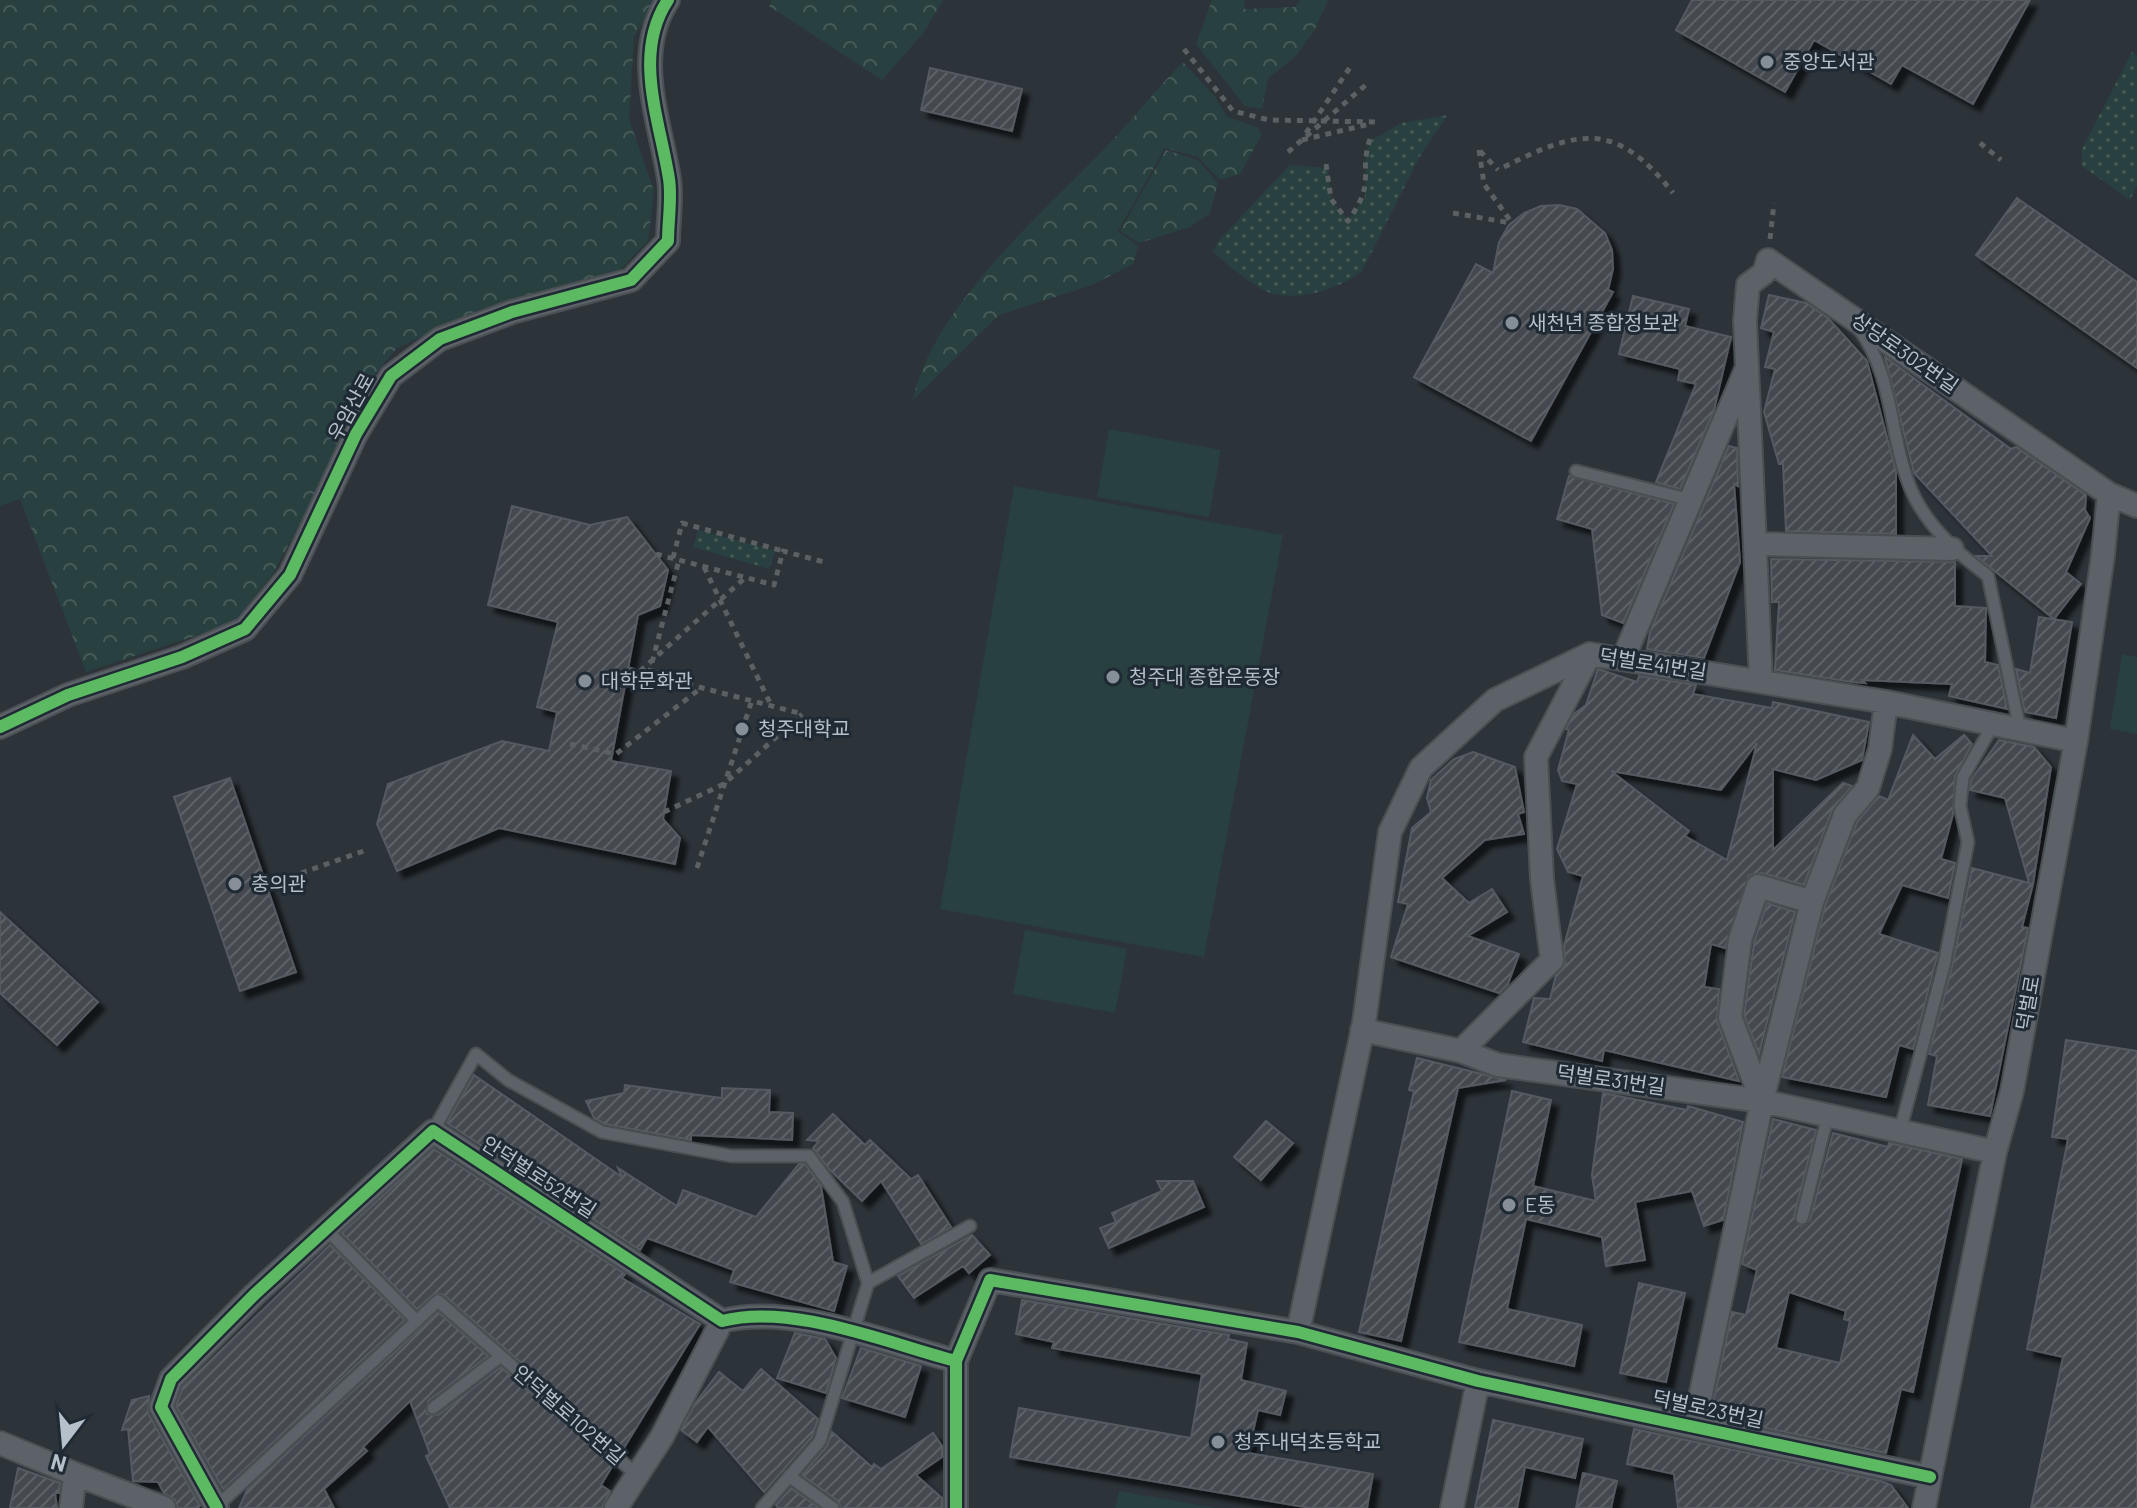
<svg xmlns="http://www.w3.org/2000/svg" width="2137" height="1508" font-family="Barlow,'Noto Sans KR',sans-serif">
<style>
.grass{fill:url(#grass-dots)}
.forest{fill:url(#forest-crowns)}
.green{fill:#294040}
.building{fill:url(#building-hatch);stroke:#545a61;stroke-width:2;fill-rule:evenodd;filter:url(#shadow)}
.lines{fill:none;stroke-linecap:round;stroke-linejoin:round}
.lane-casing{stroke:#4a4f54;stroke-width:15}
.street-casing{stroke:#4a4f54;stroke-width:26}
.path{stroke:#5a6064;stroke-width:5;stroke-dasharray:6 6;stroke-linecap:butt}
.lane{stroke:#5c6267;stroke-width:11}
.street{stroke:#5c6267;stroke-width:22}
.cycleway-casing{stroke:#1f2a34;stroke-width:17}
.cycleway{stroke:#5cba63;stroke-width:12}
.poi-dot{fill:#868f97;stroke:#1f2a34;stroke-width:3}
.labels{text-anchor:middle;stroke-width:6;stroke-linejoin:round;paint-order:stroke}
.poi-label{font-size:20px;fill:#b6c0ca;stroke:#1f2a34;text-anchor:start}
.street-label{font-size:20px;fill:#b6c0ca;stroke:#1f2a34}
</style>
<defs>
<pattern id="grass-dots" width="8" height="8" patternUnits="userSpaceOnUse" patternTransform="scale(2)"><rect width="8" height="8" fill="#294040"/><path d="M2 2h.1M6 6h.1" fill="none" stroke="#465a5a" stroke-width="1.8" stroke-linecap="round"/></pattern>
<pattern id="forest-crowns" width="20" height="18" patternUnits="userSpaceOnUse" patternTransform="scale(2)"><rect width="20" height="18" fill="#294040"/><path d="M2 6a3 3 0 1 1 6 0M12 15a3 3 0 1 1 6 0" fill="none" stroke="#465a5a"/></pattern>
<pattern id="building-hatch" width="6" height="6" patternUnits="userSpaceOnUse" patternTransform="scale(2)"><rect width="6" height="6" fill="#444a4f"/><path d="M-1 1l2-2M0 6l6-6M5 7l2-2" fill="none" stroke="#5d6267"/></pattern>
<filter id="shadow"><feDropShadow dx="7" dy="7" stdDeviation="2" flood-color="#0009"/></filter>
</defs>
<rect width="100%" height="100%" fill="#2c3339"/>
<path class="grass" d="M2132,52L2137,56V186L2130,200L2082,166V149Z
M1448,115L1420,156L1362,271C1339,289 1304,300 1274,294C1260,292 1223,262 1213,251L1221,238L1290,165L1328,168L1331,199L1348,220L1365,197L1366,152L1372,140L1401,123Z
M698,530L775,551L769,569L693,547Z"/>
<path class="forest" d="M0,0H656L634,37L629,119L654,191L648,241L619,271L481,309L397,348L356,397L319,489L272,575L234,623L86,672L20,499L0,506Z
M772,0H943L924,32L882,80L769,6Z
M1212,0H1245L1244,9L1295,7L1300,0H1328L1314,31L1296,56L1268,79L1262,109L1245,106L1196,44Z
M1183,62L1216,98L1227,117L1257,127L1262,134L1240,174L1220,180L1198,157L1165,148L1118,231L1138,246L1133,264L1092,285L999,315L913,400C932,307 1045,211 1109,144C1134,118 1157,88 1183,62Z
M1166,150L1198,160L1218,183L1210,213L1190,227L1139,243L1120,231Z"/>
<path class="green" d="M1109,429L1221,450L1209,517L1097,497Z
M1014,486L1283,535L1204,957L940,909Z
M2122,654L2137,657V734L2110,729Z
M1025,930L1127,949L1115,1013L1013,994Z
M1119,1491L1216,1508H1115Z"/>
<path class="building" d="M1692,0H2030L1973,104L1902,65L1891,84L1814,40L1785,92L1676,30Z
M930,68L1022,89L1012,131L921,110Z
M2017,198L2137,282V368L1976,255Z
M1559,205L1577,209L1605,233L1612,250L1613,269L1608,290L1613,292L1531,441L1414,377L1476,264L1493,273L1499,242L1509,225L1524,213L1541,206Z
M1769,295L1806,303L1828,318L1867,361L1896,472V534L1786,531L1783,464H1779L1764,412L1775,369L1765,367L1774,332L1761,328Z
M1633,296L1689,309L1685,326L1731,337L1714,410L1680,489L1656,482L1696,384L1678,380L1680,369L1619,354Z
M1885,357L2011,449L2016,447L2086,495L2085,510L2090,518L2066,572L2081,584L2054,619L1976,556H1992L1914,473Z
M1729,446L1737,448L1738,486L1734,484L1740,562L1704,658L1647,649L1650,632Z
M1569,476L1674,504L1623,623L1602,615L1592,529L1557,519Z
M512,506L590,525L627,517L668,570L660,606L638,615L611,761L671,771L663,819L680,838L675,864L499,828L397,871L377,824L388,784L502,741L549,751L557,712L537,707L558,622L488,605Z
M1771,559L1955,562V606L1986,608L1985,662L1998,665L2007,709L1949,696L1952,684L1862,680L1865,683L1852,682L1775,670L1779,602H1772Z
M2039,617L2072,622L2056,718L2025,712L2016,669L2030,673Z
M1598,669L1637,682L1639,676L1696,685L1693,694L1772,708L1773,702L1869,722L1862,760L1816,780L1773,769V850L1843,783L1852,786L1832,810L1804,885L1762,873L1749,875L1725,948L1711,944L1704,987L1719,989L1717,1021L1739,1081L1604,1050L1602,1061L1523,1042L1534,998L1550,999L1556,975L1565,965L1564,946L1583,876L1568,872L1557,849L1577,784L1562,781L1558,770L1569,730L1566,729L1574,714L1586,705ZM1757,743L1727,860L1685,836L1689,831L1611,771L1721,790Z
M1913,735L1935,759L1964,735L1972,744L1955,776L1953,814L1941,859L1955,863L1948,898L1902,885L1879,934L1938,953L1913,1049L1899,1045L1886,1097L1782,1077L1825,906L1857,822L1879,796L1888,800Z
M1999,740L2034,747L2051,767L2033,884L2022,927L2028,928L1990,1116L1928,1105L1937,1056L1929,1054L1952,967L1972,868L2029,883L2005,798L1970,790L1971,780Z
M1473,752L1515,767L1524,812L1518,814L1524,834L1485,840L1442,878L1469,903L1492,889L1507,912L1468,936L1519,954L1508,984L1499,993L1391,957L1408,904L1398,902L1412,828L1431,812L1427,798L1431,780L1454,759Z
M230,778L296,972L240,991L174,797Z
M1767,903L1795,912L1759,1054L1744,1015L1754,943Z
M0,912L98,1002L57,1045L0,993Z
M2066,1040L2137,1051V1508H2031L2063,1357L2027,1349L2068,1139L2052,1137Z
M1417,1058L1506,1080L1458,1088L1401,1341L1359,1332L1414,1091L1409,1090Z
M474,1075L622,1177L618,1168L677,1206L683,1190L756,1217L799,1164H805L821,1186L833,1262L847,1266L834,1311L730,1282L734,1270L647,1238L640,1250L447,1123Z
M625,1085L722,1098V1088L770,1090L769,1112L793,1113L792,1140L691,1135V1140L605,1124L594,1118L586,1101L624,1093Z
M1512,1091L1551,1100L1533,1186L1596,1201L1592,1175L1603,1093L1687,1110L1688,1106L1743,1122L1723,1220L1704,1226L1692,1191L1635,1202L1645,1260L1606,1266L1602,1237L1526,1219L1507,1309L1582,1325L1574,1366L1459,1342Z
M833,1114L865,1145L870,1140L911,1179L918,1175L951,1227L921,1244L881,1181L862,1201L829,1169L813,1148L819,1141L807,1140Z
M1773,1119L1816,1130L1794,1216L1801,1226L1810,1220L1833,1133L1888,1147L1889,1143L1962,1159L1913,1392L1901,1389L1886,1453L1718,1418L1712,1409L1732,1312L1746,1315L1757,1270L1742,1264ZM1789,1292L1846,1311L1844,1319L1850,1321L1840,1363L1776,1348Z
M1266,1121L1293,1143L1261,1180L1234,1157Z
M434,1149L625,1274L622,1278L700,1324L622,1451L444,1295L435,1293L417,1309L342,1233Z
M1157,1181H1193L1204,1207L1109,1248L1100,1228L1116,1222L1112,1213L1162,1191Z
M972,1235L990,1255L969,1273L963,1266L914,1298L898,1276Z
M330,1245L405,1320L223,1489L176,1406L183,1387Z
M1639,1283L1685,1293L1666,1382L1620,1373Z
M1022,1300L1229,1335L1228,1339L1247,1343L1241,1380L1286,1391L1280,1415L1258,1410L1248,1453L1373,1474L1367,1508H1310L1010,1457L1019,1408L1191,1438L1202,1374L1052,1348L1054,1342L1016,1334Z
M438,1312L488,1356L428,1401L427,1414L438,1415L501,1367L613,1465L601,1485L610,1491L602,1508H450L426,1456L430,1454L410,1401L363,1447L367,1451L324,1489L334,1508H239L247,1490Z
M795,1333L825,1339L836,1358L826,1393L777,1378Z
M861,1348L921,1366L905,1417L842,1398Z
M761,1369L818,1419L812,1437L764,1492L708,1427L697,1442L681,1430L696,1402L719,1372L743,1391Z
M149,1396L148,1413L200,1506L197,1508H178L175,1500L164,1493L158,1482L133,1481L128,1429L122,1430L132,1400Z
M1493,1420L1583,1439L1575,1478L1525,1467L1517,1508H1475Z
M1634,1429L1881,1481L1891,1485L1908,1508H1678L1674,1474L1627,1464Z
M832,1432L872,1467L874,1464L881,1469L933,1433L942,1446V1457L916,1475L942,1498V1508H841L838,1501L802,1475L827,1446Z
M18,1468L60,1483L59,1493H55L57,1508H10Z
M1583,1473L1617,1481L1611,1508H1576Z
M791,1488L819,1508H778L776,1505Z"/>
<g class="lines">
<g class="lane-casing">
<path id="lane" d="M1859,329C1895,377 1889,442 1913,494C1929,528 1959,554 1988,576L2020,730
M1576,471L1691,500
M433,1131L476,1054L508,1080L602,1132L731,1156H809L843,1202L868,1283L820,1441L762,1508
M1900,1131L1944,965L1968,842L1960,806L1963,777L1993,725
M1802,1218L1828,1115
M325,1228L417,1321
M868,1283L970,1226
M433,1408L501,1356
M789,1476L833,1508
M216,1507L438,1301L637,1475"/>
</g>
<g class="street-casing">
<path id="street" d="M1757,544L1952,549
M1590,654L1886,702L2076,741
M1623,659L1746,370
M1761,681L1745,321L1748,285L1764,273L1768,260L2109,494L2137,506
M0,727L68,695L182,657L245,629L290,575L356,434L391,376L440,339L512,312L631,280L668,241C668,221 672,198 669,179C660,121 632,54 668,0
M1362,1030L1461,1051L1498,1065L1762,1101L1995,1152
M1461,1051L1552,960L1542,879L1536,757L1590,654
M1762,1101L1730,1017L1740,940L1758,886L1812,902
M1298,1332L1364,1023L1390,832L1421,768L1495,700L1590,654
M956,1361L990,1280L1298,1332L1478,1381L1930,1477
M1694,1427L1762,1101L1812,902L1845,815L1868,788L1880,749L1886,702
M0,1443L75,1474L71,1508
M75,1474L164,1508
M217,1508L161,1407L171,1379L255,1294L433,1131L722,1321C792,1303 887,1343 956,1361V1508
M616,1508L662,1437L722,1321
M1452,1508L1478,1381
M1924,1508L1995,1152L2012,1091L2076,741L2103,555L2109,494"/>
</g>
<path class="path" d="M1184,49L1233,111L1269,120L1379,122
M1306,133L1351,66
M1302,140L1370,124
M1980,143L2001,160
M1479,150L1484,184L1512,223
M1480,151L1498,170
M1288,152L1368,83
M1326,164L1331,199L1348,221C1377,181 1358,176 1370,139
M1504,167C1581,128 1617,122 1673,193
M1453,213L1511,223
M1770,239L1774,203
M656,554L774,585L783,551L824,562
M673,558L682,523L783,551
M704,567L771,705
M629,669L803,714
M640,671L746,577
M649,674L679,560
M570,744L616,754L701,688
M664,812L724,784L802,714
M697,868L752,700
M301,873L364,851"/>
<use href="#lane" class="lane"/>
<use href="#street" class="street"/>
<g class="cycleway-casing">
<path id="cycleway" d="M0,727L68,695L182,657L245,629L290,575L356,434L391,376L440,339L512,312L631,280L668,241C668,221 672,198 669,179C660,121 632,54 668,0
M956,1361L990,1280L1298,1332L1478,1381L1930,1477
M217,1508L161,1407L171,1379L255,1294L433,1131L722,1321C792,1303 887,1343 956,1361V1508"/>
</g>
<use href="#cycleway" class="cycleway"/>
</g>
<g class="poi-dot">
<circle cx="1767" cy="62" r="8"/>
<circle cx="1512" cy="323" r="8"/>
<circle cx="1113" cy="677" r="8"/>
<circle cx="585" cy="681" r="8"/>
<circle cx="742" cy="729" r="8"/>
<circle cx="235" cy="884" r="8"/>
<circle cx="1509" cy="1205" r="8"/>
<circle cx="1218" cy="1442" r="8"/>
</g>
<g class="labels">
<g class="poi-label">
<text x="1783" y="69">중앙도서관</text>
<text x="1528" y="330">새천년 종합정보관</text>
<text x="1129" y="684">청주대 종합운동장</text>
<text x="601" y="688">대학문화관</text>
<text x="758" y="736">청주대학교</text>
<text x="251" y="891">충의관</text>
<text x="1525" y="1212">E동</text>
<text x="1234" y="1449">청주내덕초등학교</text>
</g>
<g class="street-label">
<text transform="translate(1905 353) rotate(35)" y="7">상당로302번길</text>
<text transform="translate(351 407) rotate(-61)" y="7">우암산로</text>
<text transform="translate(1653 664) rotate(9)" y="7">덕벌로41번길</text>
<text transform="translate(2028 1003) rotate(-80)" y="7">덕벌로</text>
<text transform="translate(1611 1080) rotate(8)" y="7">덕벌로31번길</text>
<text transform="translate(539 1177) rotate(33)" y="7">안덕벌로52번길</text>
<text transform="translate(1708 1409) rotate(12)" y="7">덕벌로23번길</text>
<text transform="translate(569 1415) rotate(41)" y="7">안덕벌로102번길</text>
</g>
</g>
<g transform="translate(64 1444) rotate(196)" stroke="#1f2a34" stroke-width="6" paint-order="stroke">
<path d="M0-6L14 30L0 20L-14 30Z" fill="#b6c0ca"/>
<text y="-12" font-size="22" font-weight="bold" text-anchor="middle" fill="#b6c0ca">N</text>
</g>
</svg>
